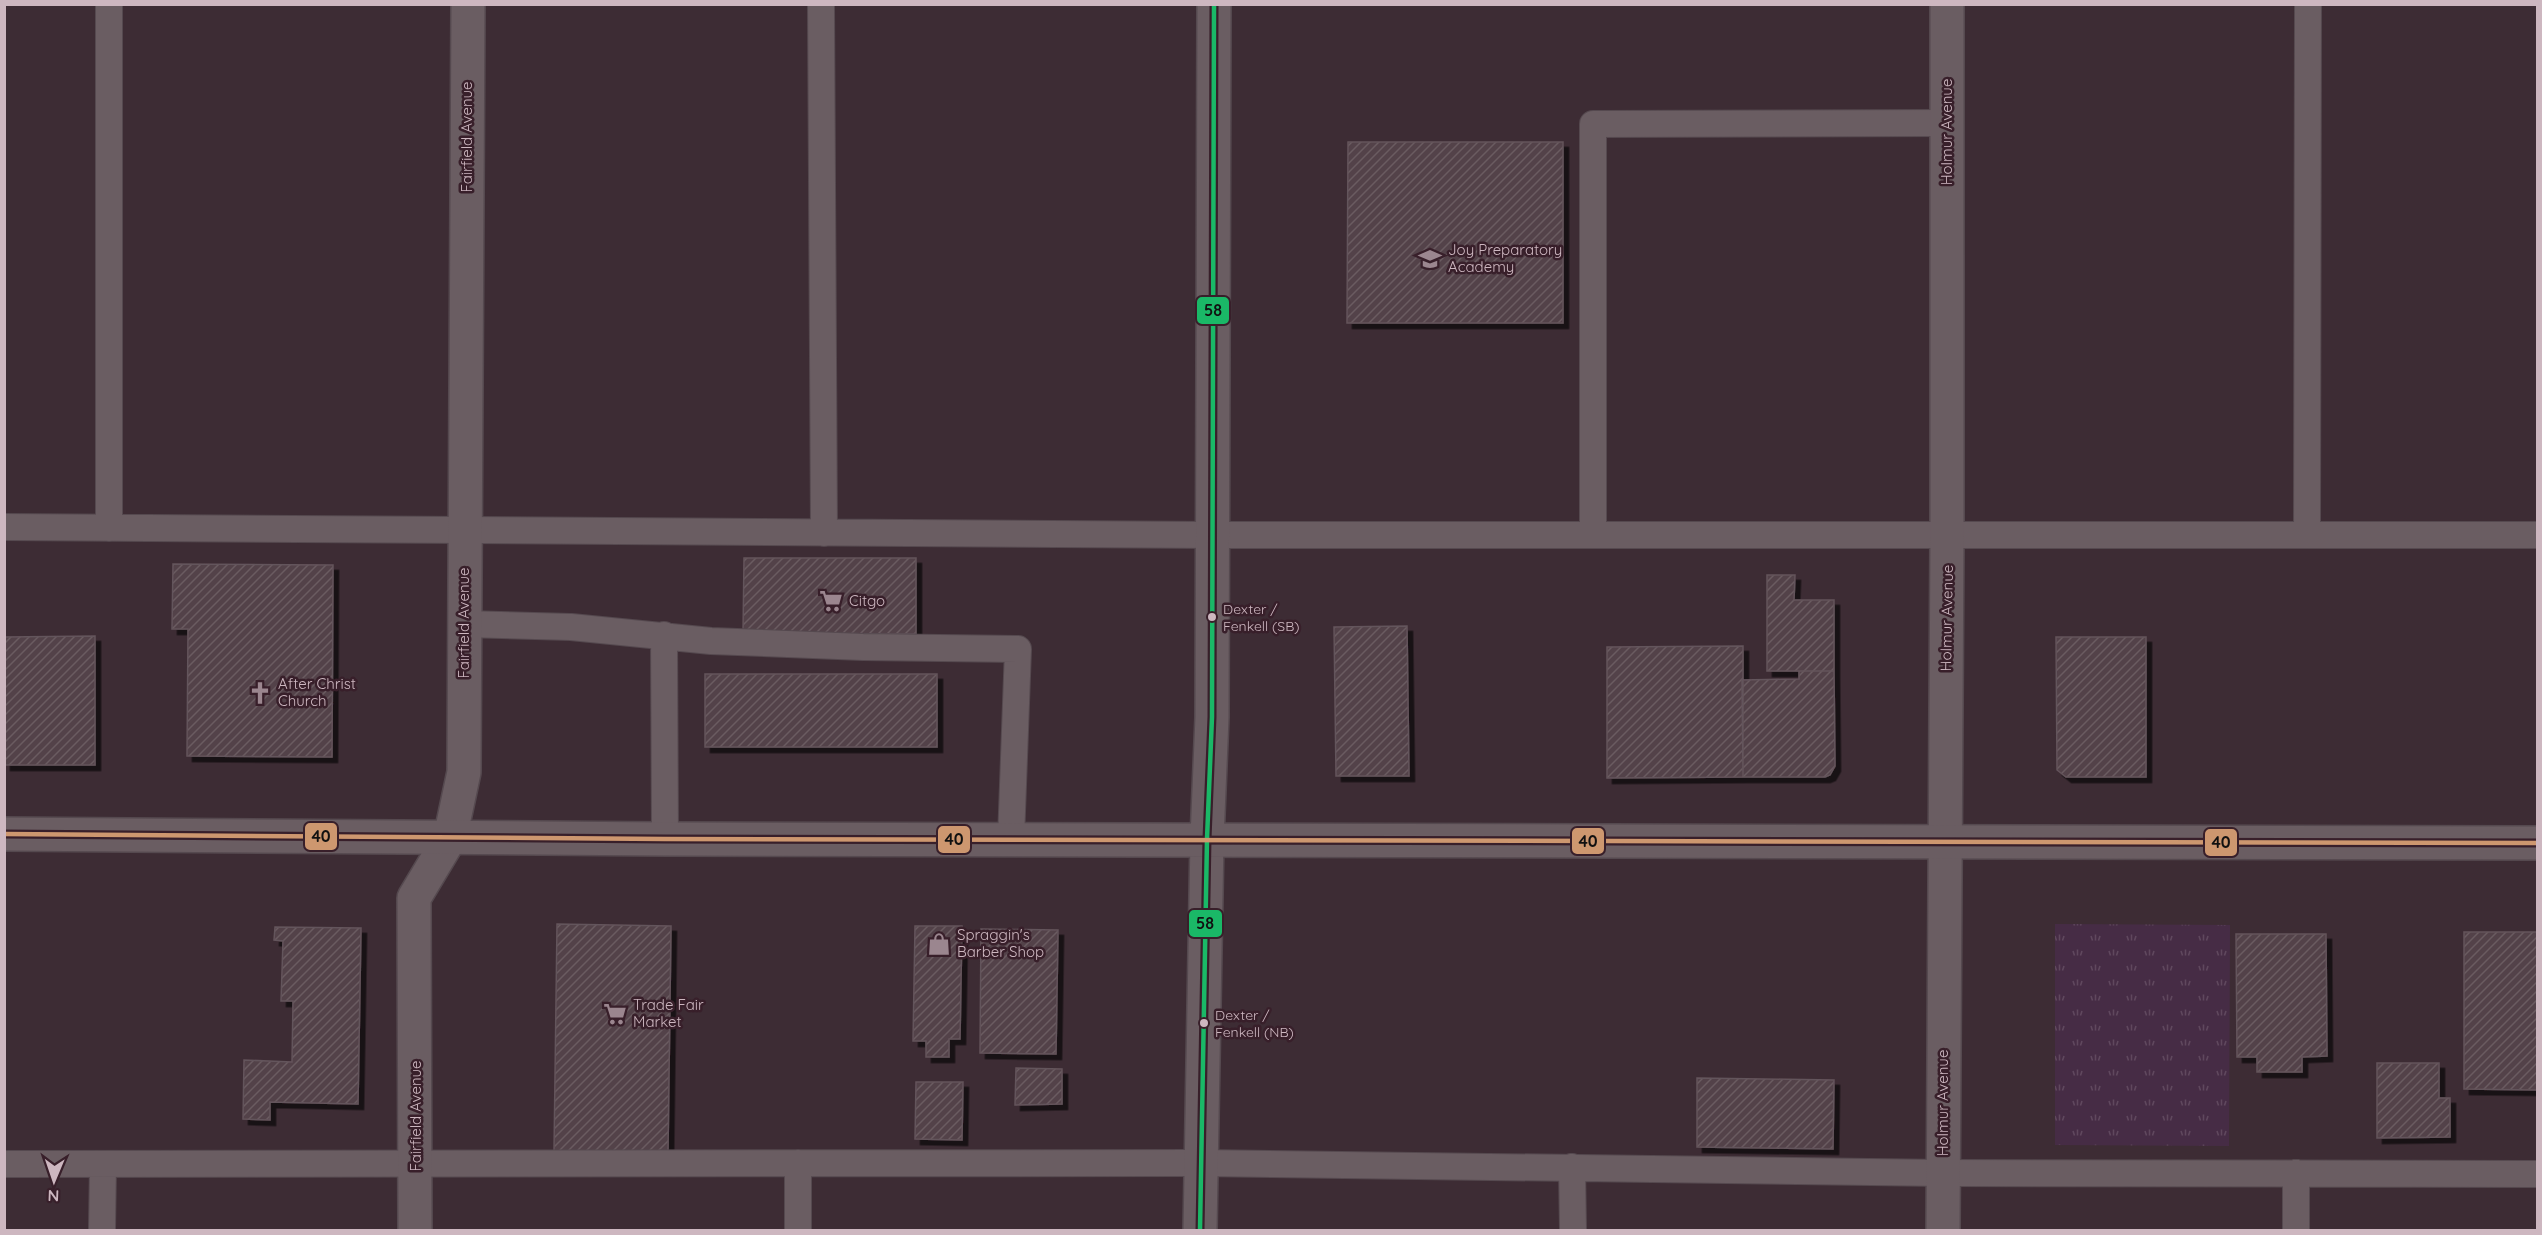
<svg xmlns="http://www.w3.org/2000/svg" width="2542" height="1235" font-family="Quicksand,sans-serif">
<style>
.grass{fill:url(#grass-tufts)}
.building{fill:url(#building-hatch);stroke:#64545b;stroke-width:1.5;filter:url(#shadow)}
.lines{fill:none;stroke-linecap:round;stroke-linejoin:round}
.service-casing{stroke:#55494f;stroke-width:28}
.minor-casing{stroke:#55494f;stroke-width:36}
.tertiary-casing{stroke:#55494f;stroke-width:36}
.service{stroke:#6a5d62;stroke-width:26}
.minor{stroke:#6a5d62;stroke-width:33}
.tertiary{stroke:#6a5d62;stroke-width:33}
.bus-1-casing{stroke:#381f2a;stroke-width:9}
.bus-2-casing{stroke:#381f2a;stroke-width:9}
.bus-1{stroke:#1ab867;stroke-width:4.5}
.bus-2{stroke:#cd976f;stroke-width:4.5}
.bus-dot{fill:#cdb7c0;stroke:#381f2a;stroke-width:2}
.labels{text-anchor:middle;stroke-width:5;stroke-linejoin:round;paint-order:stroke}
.bus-label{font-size:14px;fill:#cdb7c0;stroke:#381f2a;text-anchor:start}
.street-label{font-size:15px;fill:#cdb7c0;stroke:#381f2a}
.poi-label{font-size:15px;fill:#cdb7c0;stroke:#381f2a;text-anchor:start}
.line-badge{stroke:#381f2a;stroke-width:2}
.pale-badge-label{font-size:16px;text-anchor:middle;font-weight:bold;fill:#111}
</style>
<defs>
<pattern id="grass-tufts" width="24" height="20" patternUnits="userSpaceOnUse" patternTransform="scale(1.5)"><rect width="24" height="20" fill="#462c45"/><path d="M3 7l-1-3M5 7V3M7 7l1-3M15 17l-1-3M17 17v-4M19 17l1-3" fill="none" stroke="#60485e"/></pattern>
<pattern id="building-hatch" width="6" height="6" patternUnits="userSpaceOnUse" patternTransform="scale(1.5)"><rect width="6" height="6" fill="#524249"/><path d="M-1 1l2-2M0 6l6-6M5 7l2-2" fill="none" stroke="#6a5b61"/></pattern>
<filter id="shadow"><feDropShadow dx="5.5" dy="5.5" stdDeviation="0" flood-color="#0009"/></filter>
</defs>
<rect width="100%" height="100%" fill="#3d2c34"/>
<path class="grass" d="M2055,924L2230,925L2229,1146L2055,1145Z"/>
<path class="building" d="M1348,142H1563V323H1347Z
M744,558H916V634L743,633Z
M173,564L333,565L332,757L187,756L188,629H172Z
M1767,575H1795L1794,600H1834V671H1767Z
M1407,626L1409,776H1336L1334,627Z
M95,636V765H5V637Z
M2056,637H2146V777H2066L2057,770Z
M1743,646V777L1607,778V647Z
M1799,671H1834L1835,766L1830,775L1825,777H1743L1742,680L1799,679Z
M705,674H937V747H705Z
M557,924L671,926L668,1152L554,1151Z
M915,926H962L960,1039H949V1057H926V1041H913Z
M275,927L361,928L358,1104L270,1102V1120L243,1119L244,1060L292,1062L293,1001H281L283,941L274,940Z
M981,929L1058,930L1056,1054L980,1053Z
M2464,932H2538V1090L2464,1089Z
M2236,934H2326L2327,1056L2302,1057V1072H2257V1057H2237Z
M2377,1063H2439V1098H2450V1137L2377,1138Z
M1016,1068L1062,1069V1104L1015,1105Z
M1697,1078L1834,1080L1833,1149L1697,1147Z
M916,1082H963L962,1140L915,1139Z"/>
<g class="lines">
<g class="service-casing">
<path id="service" d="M109,4V528
M821,4L824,533
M4,527L1213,535H2538
M1593,535V124L1947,123
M2307,535L2308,4
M465,624L571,627L711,641L863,647L1018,649L1011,839
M664,635L665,839
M4,1164L1201,1163L1943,1173L2538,1174
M1572,1167L1573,1230
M2296,1173V1230
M102,1230L103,1164
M798,1230V1163"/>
</g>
<g class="minor-casing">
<path id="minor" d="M415,1230L414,898L450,838L464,772L468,4
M1943,1230L1947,535V4"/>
</g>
<g class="tertiary-casing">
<path id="tertiary" d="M4,834L665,839L2538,843
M1200,1230L1207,839L1212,717L1214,4"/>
</g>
<use href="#service" class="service"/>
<use href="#minor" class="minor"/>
<use href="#tertiary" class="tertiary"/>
<g class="bus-1-casing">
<path id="bus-1" d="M1200,1230L1207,839L1212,717L1214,4"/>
</g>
<g class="bus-2-casing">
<path id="bus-2" d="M4,834L665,839L2538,843"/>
</g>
<use href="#bus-1" class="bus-1"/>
<use href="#bus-2" class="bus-2"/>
</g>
<defs>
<g id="school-bare" transform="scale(1.8)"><path d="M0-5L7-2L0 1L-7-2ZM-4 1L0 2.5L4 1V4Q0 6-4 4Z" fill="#9b868f" stroke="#381f2a" stroke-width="2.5" paint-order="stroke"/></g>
<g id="supermarket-bare" transform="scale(1.8)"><path d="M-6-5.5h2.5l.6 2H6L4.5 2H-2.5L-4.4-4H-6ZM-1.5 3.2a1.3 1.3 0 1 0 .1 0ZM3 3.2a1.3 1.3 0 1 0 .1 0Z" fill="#9b868f" stroke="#381f2a" stroke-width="2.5" paint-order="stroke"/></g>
<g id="church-bare" transform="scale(1.8)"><path d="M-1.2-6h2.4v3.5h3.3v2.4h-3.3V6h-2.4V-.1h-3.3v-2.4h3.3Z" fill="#9b868f" stroke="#381f2a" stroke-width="2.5" paint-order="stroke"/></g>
<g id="shop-bare" transform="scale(1.8)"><path d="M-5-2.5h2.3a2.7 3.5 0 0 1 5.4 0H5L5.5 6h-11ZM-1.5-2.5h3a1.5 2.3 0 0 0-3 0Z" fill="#9b868f" stroke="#381f2a" stroke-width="2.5" paint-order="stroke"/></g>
</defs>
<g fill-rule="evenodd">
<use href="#school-bare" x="1430" y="259"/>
<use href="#supermarket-bare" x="831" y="601"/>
<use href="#church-bare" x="260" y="693"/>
<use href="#shop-bare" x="939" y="944"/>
<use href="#supermarket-bare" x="615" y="1014"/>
</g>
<g class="bus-dot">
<circle cx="1212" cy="617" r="5"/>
<circle cx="1204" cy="1023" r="5"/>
</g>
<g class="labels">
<g class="bus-label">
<text x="1223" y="614">Dexter /<tspan x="1223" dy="17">Fenkell (SB)</tspan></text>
<text x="1215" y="1020">Dexter /<tspan x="1215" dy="17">Fenkell (NB)</tspan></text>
</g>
<g class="street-label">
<text transform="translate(1947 132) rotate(-90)" y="5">Holmur Avenue</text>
<text transform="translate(467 137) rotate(-90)" y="5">Fairfield Avenue</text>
<text transform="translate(1947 618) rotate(-89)" y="5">Holmur Avenue</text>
<text transform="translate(464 623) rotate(-90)" y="5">Fairfield Avenue</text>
<text transform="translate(1943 1103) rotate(-90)" y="5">Holmur Avenue</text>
<text transform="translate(416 1116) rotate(-90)" y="5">Fairfield Avenue</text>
</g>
<g class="poi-label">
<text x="1448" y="255">Joy Preparatory<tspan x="1448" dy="17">Academy</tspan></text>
<text x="849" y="606">Citgo</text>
<text x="278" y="689">After Christ<tspan x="278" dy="17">Church</tspan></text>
<text x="957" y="940">Spraggin's<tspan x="957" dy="17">Barber Shop</tspan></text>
<text x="633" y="1010">Trade Fair<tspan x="633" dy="17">Market</tspan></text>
</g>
</g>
<g class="line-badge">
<rect x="1196" y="296" width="34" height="29" rx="6" fill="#1ab867"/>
<rect x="304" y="822" width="34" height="29" rx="6" fill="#cd976f"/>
<rect x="937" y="825" width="34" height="29" rx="6" fill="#cd976f"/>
<rect x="1571" y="827" width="34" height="28" rx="6" fill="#cd976f"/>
<rect x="2204" y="828" width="34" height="29" rx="6" fill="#cd976f"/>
<rect x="1188" y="909" width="35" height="29" rx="6" fill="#1ab867"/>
</g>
<g class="pale-badge-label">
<text x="1213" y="316">58</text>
<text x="321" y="842">40</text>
<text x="954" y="845">40</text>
<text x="1588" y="847">40</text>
<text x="2221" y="848">40</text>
<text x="1205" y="929">58</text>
</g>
<rect width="2542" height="1235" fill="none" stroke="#cdb7c0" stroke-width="12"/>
<g transform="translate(54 1181) rotate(182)" stroke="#381f2a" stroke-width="4.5" paint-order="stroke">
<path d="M0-4.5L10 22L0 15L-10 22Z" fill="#cdb7c0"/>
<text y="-9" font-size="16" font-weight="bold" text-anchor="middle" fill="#cdb7c0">N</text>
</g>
</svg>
